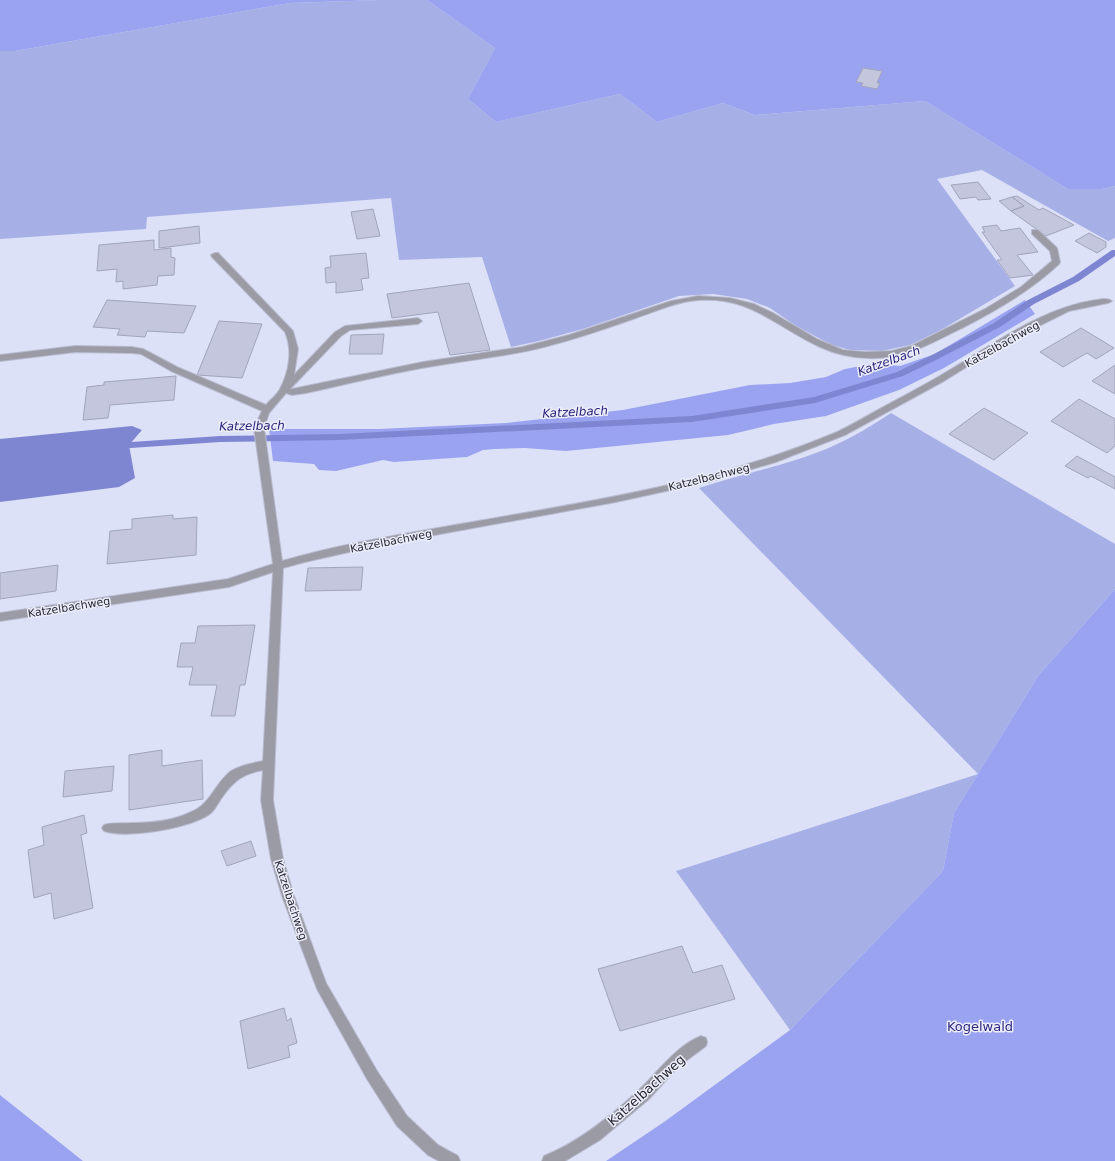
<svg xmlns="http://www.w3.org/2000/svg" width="1115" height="1161" font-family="'DejaVu Sans',sans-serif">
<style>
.green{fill:#a7afe7}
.forest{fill:#9aa3f0}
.water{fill:#7f86d1}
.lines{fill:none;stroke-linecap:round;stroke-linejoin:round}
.stream{fill:#7f86d1;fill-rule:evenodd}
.building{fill:#c3c6dd;stroke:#a1a5bb}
.minor-casing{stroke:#b9bcd0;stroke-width:2}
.minor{fill:#9a9ba5;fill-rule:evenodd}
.labels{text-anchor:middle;stroke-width:3;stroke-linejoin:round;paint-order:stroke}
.street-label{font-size:11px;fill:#272831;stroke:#eceefc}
.water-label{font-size:12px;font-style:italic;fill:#261d74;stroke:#eceefc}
.near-park-label{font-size:13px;fill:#2e2980;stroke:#eceefc}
.near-street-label{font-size:13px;fill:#272831;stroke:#eceefc}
</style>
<rect width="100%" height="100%" fill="#dde1f8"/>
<path class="green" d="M380,0H427L495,48L468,99L496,122L620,94L657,122L723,103L755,115L925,101L1068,189H1102L1115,186V238L1108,241L982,170L937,179L1015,286L941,330L910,345L882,351L850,350L832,345L796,326L770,308L747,299L713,294L679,296L583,329L539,341L511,347L482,257L399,260L391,198L147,217L146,229L0,239V51H15L290,3Z
M891,413L1115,544V589L1038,676L954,813L943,871L790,1030L676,871L978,774L699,488C743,473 790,465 833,446C853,437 873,425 891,413Z"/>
<path class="forest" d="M0,0H380L290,3L15,51H0Z
M427,0H1115V186L1102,189H1068L925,101L755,115L723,103L657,122L620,94L496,122L468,99L495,48Z
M1025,300L1035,314L944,368L899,390L826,416L774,424L728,435L566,451L525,448L495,449L483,450L467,457L394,462L383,460L336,471L319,470L314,464L273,461L269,429H379L506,423L623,410L750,385L790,383L826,377L845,369L876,363L900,366L935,354Z
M1115,589V1161H606L664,1122L790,1030L943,871L954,813L1038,676Z
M0,1095L83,1161H0Z"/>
<path class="water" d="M132,426L142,430L129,445L135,478L119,487L0,502V439Z"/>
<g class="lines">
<path class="stream" d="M1112,250H1115V256L1079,281L1034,304L1000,327L938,359L903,376L815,403L692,422L339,440L220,442L116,449L111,446L116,443L220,436L339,434L692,416L814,397L897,372L932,355L994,323L1028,300L1073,277Z"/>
</g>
<path class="building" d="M863,68L882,71L877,83H880L877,89L861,86L863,83L856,82Z
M978,182L991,199L978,200L976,197L960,199L951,185Z
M1017,196L1039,210L1043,208L1074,225L1046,236L1011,211L1024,206L1012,197Z
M1012,197L1024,206L1011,211L999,201Z
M373,209L380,236L357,239L351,212Z
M997,225L1001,231L1020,228L1038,252L1017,255L1033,275L1010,278L997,260H1002L982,232H985L982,227Z
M199,226L200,243L159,248V231Z
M1089,233L1106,242V247L1097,253L1075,241Z
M154,240V250L171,248V257L175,258L174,275L158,276L157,285L123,289V281L116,282L117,269L97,271L99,245Z
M366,253L369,278L361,279L363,290L336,293V282L326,283L325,268L331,267L330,256Z
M469,283L490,350L450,355L438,312L392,318L387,294Z
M107,300L196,306L184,333L147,331L145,337L117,335L120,329L93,327Z
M219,321L262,324L242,378L197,375Z
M1081,328L1114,348L1096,359L1087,353L1063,367L1040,352Z
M384,334L382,354H349L351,335Z
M1115,365V394L1092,381Z
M176,376L174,400L110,405L108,418L83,420L87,387L104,385V382Z
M1079,399L1115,419V446L1107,453L1051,421Z
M984,408L1028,433L994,460L949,434Z
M1077,456L1115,477V489L1091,476L1088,478L1065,466Z
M173,515V519L197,517L196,555L107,564L110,531L132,529V519Z
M58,565L56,591L0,599V573Z
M363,567L361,590L305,591L308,568Z
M255,625L245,685H240L235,716H211L217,685H189L193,667H177L181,643H195L198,626Z
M162,750V766L202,760L203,799L129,810V755Z
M114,766L112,791L63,797L65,771Z
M84,815L87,833L81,835L93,908L54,919L51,893L34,898L28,850L44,845L42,827Z
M251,841L256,856L227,866L221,851Z
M682,946L693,973L722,965L735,999L620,1031L598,969Z
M284,1008L287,1021L291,1018L297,1043L288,1046L290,1057L248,1069L240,1021Z"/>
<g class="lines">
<g class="minor-casing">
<path id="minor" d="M1032,230H1038L1057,248L1060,262L1059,264C1030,291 997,310 962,328C947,335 933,343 918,349C888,362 850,361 820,347C773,325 747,293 690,301C671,304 654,312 636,318C605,329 575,339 544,347C509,356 475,359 440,365C395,372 351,383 306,393L292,395L286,393L269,413L264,428L282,561C333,546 386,537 438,528C572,504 710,486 837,432C850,426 863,418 876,411C896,400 917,389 938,377C987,349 1039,308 1096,300C1102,299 1107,298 1112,301L1108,303L1069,311L1005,343L944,381L845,435L776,462L712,481L616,502L380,545L305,562L283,568L273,800L283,859L294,896L326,983L377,1071L407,1116L438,1145L458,1156L460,1161H439L428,1155L397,1126L367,1079L317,989L282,896L271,859L261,800L263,770C244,774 235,779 223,796C219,801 216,808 211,813C192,828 127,839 104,831L102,828L104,825C112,822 122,824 131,823C151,823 173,821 191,812C211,804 215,783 231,771C241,765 253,763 263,761L273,572L229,587L0,621V613L228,579L273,564L254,428L262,411L171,371L141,354L132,353L75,352L0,361V355L75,346L132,347L143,349L177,367L266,405C270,400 277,395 280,389C289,372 293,350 285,332L212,257L211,255L215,253H218L293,331L298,349L294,375L335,332L345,326L418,318L422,321L418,324L350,330L341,336L290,389H292L423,362L522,347L569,335L671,301L698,296L730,298L754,304L773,313L817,339L843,350L866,352L891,351L911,346L985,309L1021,287L1052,261L1050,251L1032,234Z
M701,1036L706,1038L707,1042L706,1046L678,1067L649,1099L600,1140L565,1161H542L544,1156C579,1142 611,1116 639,1090C658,1072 676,1046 701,1036Z"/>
</g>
<use href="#minor" class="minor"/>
</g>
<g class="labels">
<g class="street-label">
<text transform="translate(1002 344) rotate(-29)" y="4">Katzelbachweg</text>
<text transform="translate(709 477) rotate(-14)" y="4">Katzelbachweg</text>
<text transform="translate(391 541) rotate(-11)" y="4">Katzelbachweg</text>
<text transform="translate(69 607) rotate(-9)" y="4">Katzelbachweg</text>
<text transform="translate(291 900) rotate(72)" y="4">Katzelbachweg</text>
</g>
<g class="water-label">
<text transform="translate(889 361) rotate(-20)" y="4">Katzelbach</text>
<text transform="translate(575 412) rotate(-3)" y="4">Katzelbach</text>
<text transform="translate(252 426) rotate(-1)" y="4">Katzelbach</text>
</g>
<g class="near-park-label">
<text x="980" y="1031">Kogelwald</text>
</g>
<g class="near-street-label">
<text transform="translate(646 1090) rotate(-42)" y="5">Katzelbachweg</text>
</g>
</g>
</svg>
